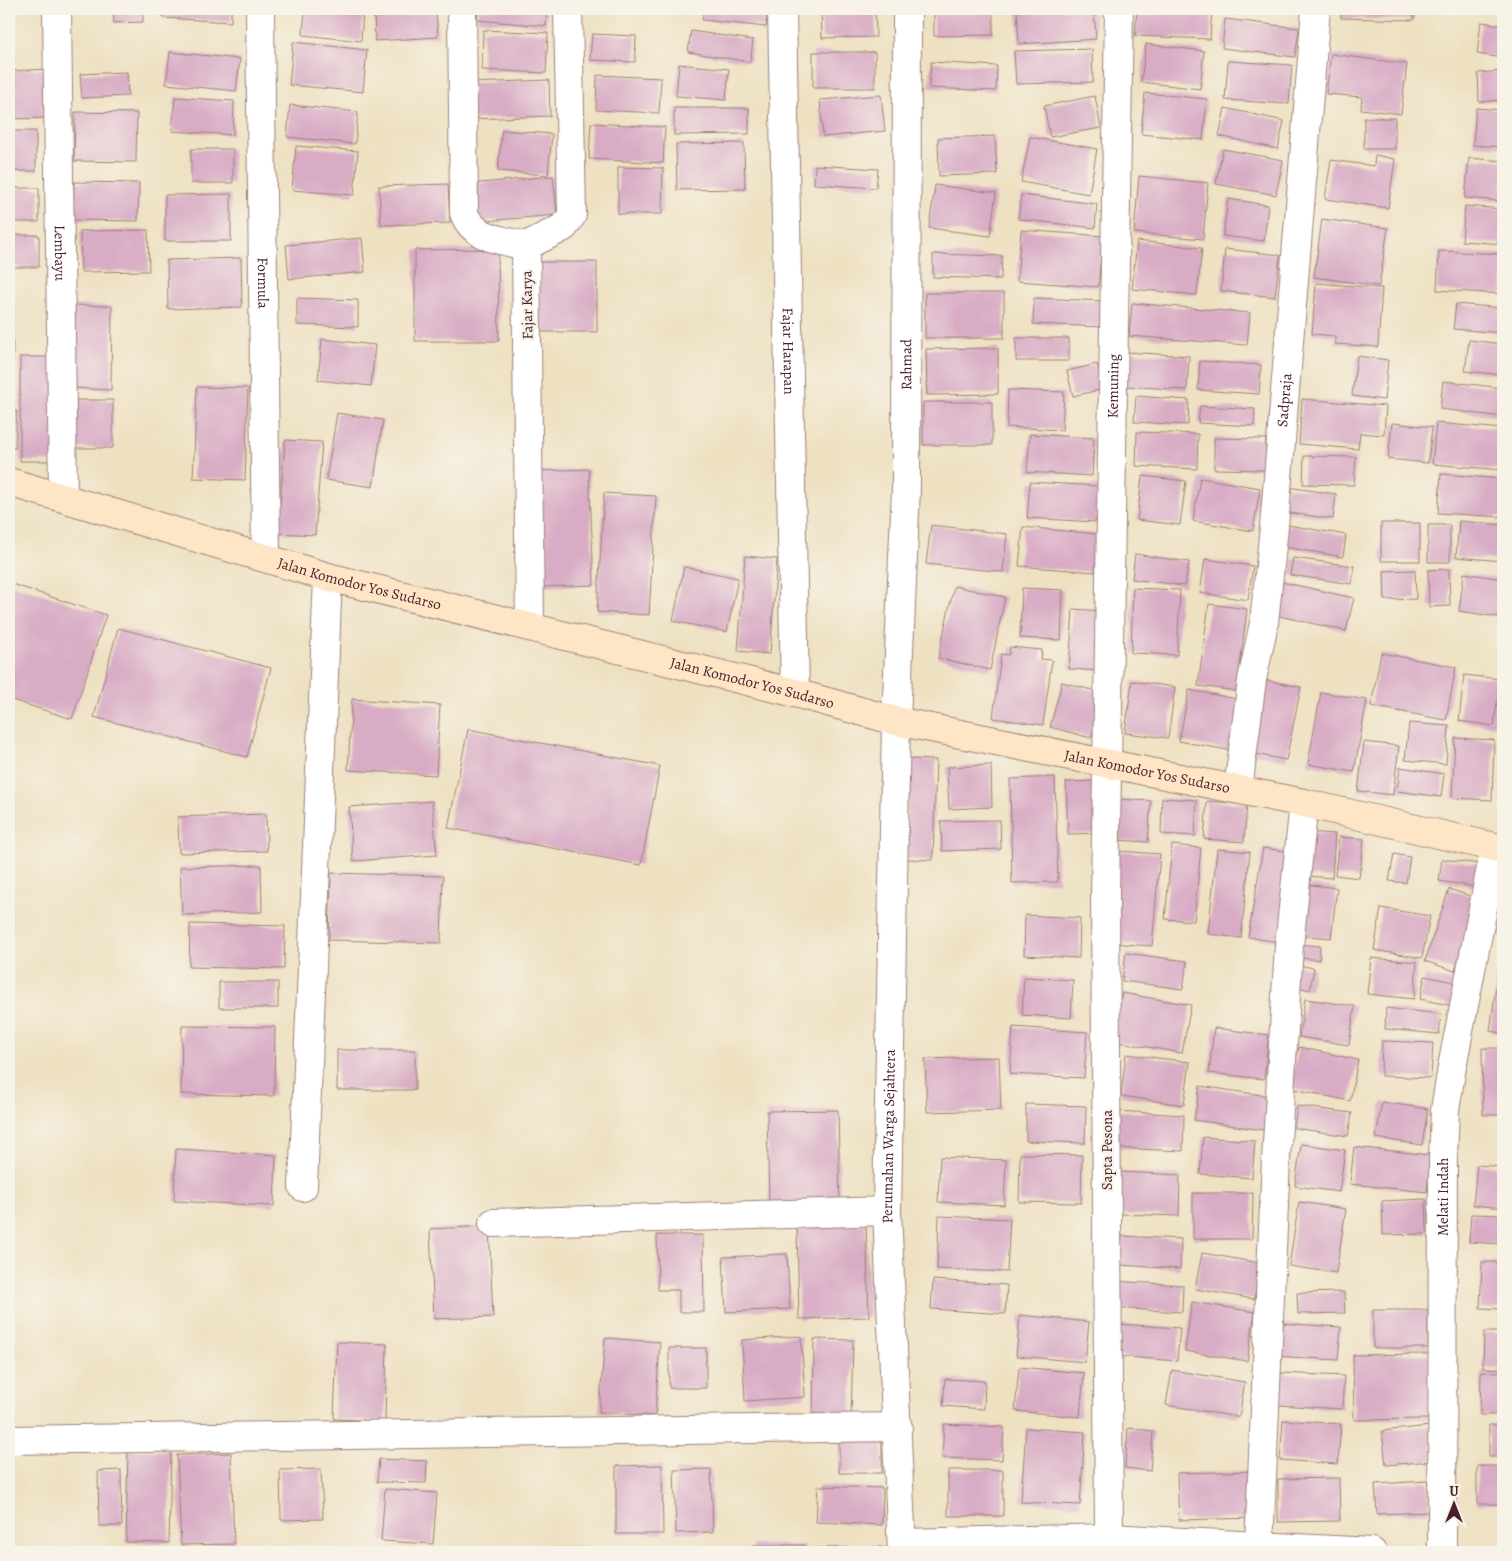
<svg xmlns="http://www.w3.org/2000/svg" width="1512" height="1561" font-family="Alegreya,serif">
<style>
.building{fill:#d8acc5}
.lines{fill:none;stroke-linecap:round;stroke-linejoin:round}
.street-casing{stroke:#9c8076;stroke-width:30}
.secondary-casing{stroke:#9c8076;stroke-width:30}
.street{stroke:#fff;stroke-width:28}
.secondary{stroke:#fde5c5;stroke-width:28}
.labels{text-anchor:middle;stroke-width:4.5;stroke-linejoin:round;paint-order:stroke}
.street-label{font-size:15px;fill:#4a1f2b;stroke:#f7f3e8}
</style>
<rect width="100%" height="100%" fill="#f7f3e8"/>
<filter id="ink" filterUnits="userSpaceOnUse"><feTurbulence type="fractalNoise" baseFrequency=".02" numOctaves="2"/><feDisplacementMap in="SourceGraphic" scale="10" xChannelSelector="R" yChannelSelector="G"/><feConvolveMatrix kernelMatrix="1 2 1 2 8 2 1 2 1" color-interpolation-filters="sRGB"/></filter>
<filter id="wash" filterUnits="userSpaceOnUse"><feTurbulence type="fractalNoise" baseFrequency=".0096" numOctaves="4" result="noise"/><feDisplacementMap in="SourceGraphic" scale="20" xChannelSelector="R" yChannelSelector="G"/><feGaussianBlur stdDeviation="1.12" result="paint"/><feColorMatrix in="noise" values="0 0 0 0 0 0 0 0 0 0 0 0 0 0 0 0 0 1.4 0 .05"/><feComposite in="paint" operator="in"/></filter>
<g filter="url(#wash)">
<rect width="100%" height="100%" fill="#eee1c2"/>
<g id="blocks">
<path class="building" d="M113,9H143V22L114,23Z
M164,9H231V22L163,18Z
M305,9L363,10L361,41L303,35Z
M374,9H436L438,37L375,41Z
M478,9H547L546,26L477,20Z
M584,9H642V12L584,11Z
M704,9H768L766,27L702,20Z
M821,9H875L876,37L822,38Z
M934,9H993V35L934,36Z
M1017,9H1094L1096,39L1019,44Z
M1137,9H1212L1210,39L1135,36Z
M1341,9H1414V20L1341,18Z
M1225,19L1299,28L1295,57L1222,48Z
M1481,22L1503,25V58L1477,54Z
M483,30L548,33L546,73L482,70Z
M691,31L753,40L750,62L688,52Z
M592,34L636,36L635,62L590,60Z
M293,42L367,50L363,92L289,85Z
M1146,44L1204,51L1200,89L1141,82Z
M1092,49L1093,82L1016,84L1014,51Z
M170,52L240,59L236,91L166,84Z
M813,52H875V88H813Z
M1331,54L1407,64L1401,114L1361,109L1362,97L1326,94Z
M1228,61L1292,65L1289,104L1225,100Z
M931,62L997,66L996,91L929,88Z
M679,64L729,69L726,100L676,96Z
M49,69L50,118L9,119V71Z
M1503,71V100L1479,102L1478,73Z
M127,72L128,96L82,98L80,74Z
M597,75L661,78L659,113L596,110Z
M549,80L550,116L472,119L470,83Z
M1145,93L1207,99L1203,140L1141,134Z
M881,95L885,131L823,137L820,100Z
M1095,96L1101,128L1050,137L1044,106Z
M175,97L234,101L233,135L172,131Z
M290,105L358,112L355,144L287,137Z
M674,108H749V134L674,135Z
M1225,108L1284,121L1278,149L1219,136Z
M1476,108L1503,110V147L1473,145Z
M75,112L137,113L136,162L74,161Z
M1364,118H1395V149H1364Z
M591,123L665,127L663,163L589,159Z
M502,130L552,134L548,175L498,171Z
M9,131H36V171H9Z
M995,136L997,174L939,176L938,138Z
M1030,137L1097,149L1089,194L1021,182Z
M744,143L745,189L677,190L676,144Z
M296,146L358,151L354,195L292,190Z
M191,149H233V183H191Z
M1223,149L1283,160L1276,195L1216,184Z
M1375,155L1395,159L1388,208L1325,199L1331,160L1374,166Z
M1469,158L1503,161V201L1465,198Z
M815,165L878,169L876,188L814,184Z
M618,167L663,168L662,214H618Z
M553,176L557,215L474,222L470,184Z
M1139,176L1208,183L1203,239L1134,233Z
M74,182L139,183L138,221L73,220Z
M448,184L450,223L381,225L379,186Z
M935,185L996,193L990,236L929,228Z
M9,188H39V222H9Z
M231,194V241H165V195Z
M1021,195L1097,204L1095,228L1018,219Z
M1228,199L1268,205L1264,241L1223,236Z
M1465,206L1503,209V244L1462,241Z
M1322,219L1388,228L1379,286L1314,277Z
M148,230L149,271L81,272L80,231Z
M1021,230L1103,236L1098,287L1017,281Z
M9,235H39V267H9Z
M362,238L365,272L289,279L286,245Z
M1137,241L1202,248L1197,295L1132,289Z
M498,249L499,341H415V250Z
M1225,249L1280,255L1275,297L1221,291Z
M1439,251L1503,254V294L1437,290Z
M933,254L1002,256L1001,279L933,277Z
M241,258L242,307L168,309L167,260Z
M540,262H597V332H540Z
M1316,283L1382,288L1378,347L1335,344V336L1312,334Z
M925,293H1004V338H925Z
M297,298L358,300V327L297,325Z
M1034,298L1104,301L1103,327L1033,324Z
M1132,303L1250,313L1247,345L1129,336Z
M1456,304L1503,308V333L1453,329Z
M71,305L112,306L111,390L70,388Z
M9,336H13L12,402H9Z
M1016,338H1069V361H1016Z
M322,339L375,345L371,386L318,380Z
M1469,340L1503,344V375L1465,371Z
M998,348V394L927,395L926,349Z
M1127,352L1189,356L1187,390L1125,386Z
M1357,356L1388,360L1384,400L1352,396Z
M20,357H55V461H20Z
M1200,361L1261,365L1259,394L1198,390Z
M1097,364L1104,389L1073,396L1067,371Z
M1443,381L1503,388V417L1440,409Z
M197,387L248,388L245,480L193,478Z
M1008,390L1064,392L1062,430L1007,427Z
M1136,396L1189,400L1188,425L1134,422Z
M1302,399L1386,406L1384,435L1360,433L1358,449L1299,444Z
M69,400H113V448H69Z
M923,402H992V445H923Z
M1200,406L1255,409L1254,426L1198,423Z
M9,411H17L15,448H9Z
M337,413L383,420L373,487L326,480Z
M1392,423L1432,427L1428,463L1388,459Z
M1436,423L1503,429V470L1432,464Z
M1137,432L1198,434L1197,469L1136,466Z
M1030,434L1094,438L1092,476L1027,472Z
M1214,438L1266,439L1265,470L1214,469Z
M285,440L322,442L315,535L278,533Z
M1304,456L1356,457L1354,485L1303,484Z
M589,469L594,585L542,587L536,471Z
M1441,474L1503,479V517L1438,513Z
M1142,476L1186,481L1180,525L1137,520Z
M1200,478L1260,488L1253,531L1193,521Z
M1030,482L1098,486L1096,522L1027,518Z
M1287,487L1336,494L1333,519L1283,512Z
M604,493L656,496L649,615L597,612Z
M1459,521L1503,525V561L1456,557Z
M1381,523H1420V561H1381Z
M1282,524L1346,535L1343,557L1279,546Z
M931,525L1007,534L1003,572L926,564Z
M1428,525H1450V562H1428Z
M1023,527L1098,534L1095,572L1019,566Z
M1135,554L1189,562L1185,586L1132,579Z
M745,556L777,559L770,654L738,651Z
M1293,558L1354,566L1352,584L1290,575Z
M1205,559L1253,566L1248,600L1200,593Z
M684,567L738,578L727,632L673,621Z
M1449,569L1450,606L1429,607L1428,570Z
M1415,570L1416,599L1385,600L1384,571Z
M1464,573L1503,579L1498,617L1459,611Z
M1282,582L1354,598L1346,631L1275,615Z
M9,583L106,615L72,719L9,699Z
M954,586L1005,597L990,670L938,658Z
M1022,588L1063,590L1061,640L1020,638Z
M1133,588L1180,590L1177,655L1131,653Z
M1209,604L1247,609L1237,691L1198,686Z
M1073,609L1106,611L1102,671L1069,669Z
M118,628L271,668L247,757L94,717Z
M1010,647L1042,650L1041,659L1052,660L1043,725L993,718L1001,654L1009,655Z
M1381,653L1456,667L1446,720L1371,706Z
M1464,675L1500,679L1494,726L1459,721Z
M1264,680L1301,687L1286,760L1250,753Z
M1132,681L1175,687L1168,738L1125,733Z
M1062,682L1103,693L1091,738L1050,727Z
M1189,690L1243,700L1233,751L1179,741Z
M1321,692L1367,700L1354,772L1308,764Z
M352,699L440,705L436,775L348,770Z
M1409,723L1449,726L1446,764L1405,760Z
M468,729L660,766L641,865L448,828Z
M1455,738L1494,740L1492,800L1452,798Z
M1364,742L1399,746L1393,795L1358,791Z
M908,759L936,760L933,860L906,859Z
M991,765L992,807L949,809L947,767Z
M1400,767L1444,774L1441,797L1397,791Z
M1055,777L1058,882L1012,883L1010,779Z
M1096,781L1098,833L1068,834L1066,782Z
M1162,798L1197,800L1195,836L1161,834Z
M1118,799L1151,801L1148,842L1116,840Z
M432,801L437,855L353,861L349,807Z
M1207,801L1247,804L1244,842L1204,839Z
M266,814L267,851L179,853L178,817Z
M1000,820L1001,849L942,851L941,821Z
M1309,832L1335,834L1332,878L1306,876Z
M1339,837L1364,839L1359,878L1335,875Z
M1172,845L1201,848L1194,921L1165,919Z
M1263,848L1292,852L1278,942L1248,937Z
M1217,849L1250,852L1241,938L1208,934Z
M1118,851L1160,854L1152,946L1111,943Z
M1394,854L1410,857L1406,883L1389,881Z
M1442,859L1480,864L1477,887L1439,881Z
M261,865L262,912L182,915L180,867Z
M331,873L443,876L441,943L329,940Z
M1303,884L1337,888L1331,938L1297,935Z
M1449,889L1479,899L1455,971L1425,961Z
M1381,908L1430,916L1422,958L1374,950Z
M1502,914H1503V937L1498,936Z
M1025,915L1080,918L1079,958L1024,955Z
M190,924L285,926L284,969L189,967Z
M1296,944L1320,946L1319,960L1294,957Z
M1126,953L1187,961L1183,989L1122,981Z
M1500,956H1503V1033L1490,1031Z
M1371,958L1417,962L1414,999L1367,994Z
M1297,965L1314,968L1310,990L1293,986Z
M1425,976L1458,983L1453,1006L1420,999Z
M1024,977L1073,980L1071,1018L1022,1015Z
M219,982H278V1008H219Z
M1122,993L1191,1005L1182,1053L1113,1041Z
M1305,999L1355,1006L1349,1045L1299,1037Z
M1386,1008L1441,1014L1439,1034L1385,1029Z
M182,1026L275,1027L274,1096L181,1094Z
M1013,1027L1087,1032L1084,1078L1010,1074Z
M1214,1028L1269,1035L1264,1079L1209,1073Z
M1382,1041L1433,1043L1431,1078L1381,1076Z
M1299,1047L1358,1060L1350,1101L1289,1088Z
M1482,1048H1503V1115H1483Z
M337,1050H415V1090H337Z
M1126,1054L1190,1062L1184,1105L1121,1096Z
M999,1057L1001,1110L927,1112L925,1059Z
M1200,1086L1268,1096L1263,1130L1194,1120Z
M1382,1102L1428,1109L1422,1145L1376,1138Z
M1026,1104L1086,1106L1085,1143L1026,1141Z
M1297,1106L1352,1113L1348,1136L1294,1128Z
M838,1110L840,1204L769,1206L767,1111Z
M1116,1111L1184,1115L1183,1151L1115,1148Z
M1203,1137L1255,1141L1252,1178L1200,1174Z
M1301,1144L1345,1150L1339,1192L1295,1186Z
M1354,1147L1431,1155L1427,1192L1350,1184Z
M176,1149L276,1155L274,1206L174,1201Z
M1020,1154L1082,1155L1081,1203L1019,1202Z
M940,1157L1006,1160L1004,1205L938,1202Z
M1477,1165L1503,1167V1208L1473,1205Z
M1121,1172L1180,1175L1179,1216L1119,1214Z
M1193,1193H1253L1252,1239H1193Z
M1426,1199L1427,1234L1383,1235L1382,1201Z
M1299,1202L1346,1209L1336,1273L1289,1266Z
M1471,1214L1503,1215V1244L1469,1242Z
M939,1216L1010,1219L1007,1272L937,1269Z
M866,1224L869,1317L799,1319L797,1225Z
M489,1226L493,1317L434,1319L430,1229Z
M657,1235H703L704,1312H679V1290H658Z
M1122,1236L1181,1239L1180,1269L1120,1265Z
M1202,1253L1260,1263L1254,1299L1195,1289Z
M787,1254L790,1309L726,1312L723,1257Z
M1482,1262H1503V1309L1480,1308Z
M933,1280L1007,1285L1005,1314L931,1309Z
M1112,1281L1183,1285L1182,1312L1111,1308Z
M1344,1292L1345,1313L1298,1314L1297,1293Z
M1192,1302L1255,1312L1247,1361L1185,1351Z
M1373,1310H1428V1348H1373Z
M1020,1315L1089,1322L1085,1362L1016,1356Z
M1278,1323L1341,1327L1338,1360L1275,1356Z
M1118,1324L1180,1328L1177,1361L1116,1356Z
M1484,1332H1503V1369L1483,1368Z
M801,1336L805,1397L745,1401L742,1340Z
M605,1338L660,1342L655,1416L599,1412Z
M814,1339L853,1340L851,1420L813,1419Z
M337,1342L387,1344L385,1421L334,1419Z
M669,1348H706V1388H669Z
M1429,1354L1430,1419L1354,1420L1353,1355Z
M1019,1367L1084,1373L1080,1417L1015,1411Z
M1172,1370L1245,1382L1239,1417L1166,1405Z
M1481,1372H1503V1415H1480Z
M1280,1373L1344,1376L1342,1409L1279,1405Z
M945,1379L985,1381L984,1409L943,1406Z
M1283,1420L1341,1424L1338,1464L1280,1460Z
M944,1424L1004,1427L1002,1460L942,1458Z
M1489,1425H1503V1457H1489Z
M1430,1426L1433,1461L1386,1465L1382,1431Z
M1026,1428L1085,1432L1080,1505L1021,1502Z
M1128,1428L1153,1431L1150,1471L1125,1468Z
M839,1439H882V1473H839Z
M128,1450L171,1451L169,1543L126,1542Z
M231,1453L234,1544L181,1545L177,1455Z
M379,1459L427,1461L426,1483L377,1482Z
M662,1465L663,1534H616V1466Z
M1477,1466H1503V1504H1477Z
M321,1469L323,1519L281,1520L280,1470Z
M711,1469L713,1532L676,1533L674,1470Z
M121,1470L122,1526H99L98,1471Z
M948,1470H1003V1516H948Z
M1255,1471L1256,1518L1179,1520L1177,1473Z
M1339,1478L1340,1521L1278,1522V1479Z
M1428,1481L1430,1512L1377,1514L1375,1484Z
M818,1486L883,1488L882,1525L816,1522Z
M385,1489L437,1493L433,1544L381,1541Z
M753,1545H805V1552H753Z
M882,1547V1552H814V1548Z
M121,1548H147V1552H121Z
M551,1548H602V1552H551Z"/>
</g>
</g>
<g filter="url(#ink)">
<use href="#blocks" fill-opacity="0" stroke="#9c8076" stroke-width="1"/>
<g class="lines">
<g class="street-casing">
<g id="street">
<path id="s1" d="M57,9L63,497"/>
<path id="s2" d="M260,9L266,558"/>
<path d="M462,9L464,213C473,239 503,240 526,246"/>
<path id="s3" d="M782,9L795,693"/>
<path d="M530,627L526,246L564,227L572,215L568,9"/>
<path id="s4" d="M1238,789L1252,680L1264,623L1274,527L1316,9"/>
<path d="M303,1187L328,577"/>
<path d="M493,1223L887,1211"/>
<path d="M9,1440L898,1427"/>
<path id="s5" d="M1109,1538L1105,896L1119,9"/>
<path d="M902,1543L1109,1538L1372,1552"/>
<path d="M1259,1546L1276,1159L1289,946L1304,803"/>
<path id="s6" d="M902,1552L887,1211L896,721L906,488L907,9"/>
<path id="s7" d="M1442,1552L1443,1159L1445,1110L1452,1067L1495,847"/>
</g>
</g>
<g class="secondary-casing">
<g id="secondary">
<path id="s8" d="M9,482L328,577L795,693L896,721L1304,803L1503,849"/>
</g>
</g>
<use href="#street" class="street"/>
<use href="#secondary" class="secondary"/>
</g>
</g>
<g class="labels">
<g class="street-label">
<text dy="5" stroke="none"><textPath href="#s1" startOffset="244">Lembayu</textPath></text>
<text dy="5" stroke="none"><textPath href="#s2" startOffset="274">Formula</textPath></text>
<text transform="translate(527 305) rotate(-91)" y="5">Fajar Karya</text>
<text dy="5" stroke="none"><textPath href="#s3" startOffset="342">Fajar Harapan</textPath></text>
<text dy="5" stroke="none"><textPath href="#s6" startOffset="1188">Rahmad</textPath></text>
<text dy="5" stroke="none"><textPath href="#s5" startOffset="1152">Kemuning</textPath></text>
<text dy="5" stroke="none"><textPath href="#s4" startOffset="392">Sadpraja</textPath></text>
<text dy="5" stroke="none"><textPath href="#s8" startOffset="365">Jalan Komodor Yos Sudarso</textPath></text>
<text dy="5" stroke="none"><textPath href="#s8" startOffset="770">Jalan Komodor Yos Sudarso</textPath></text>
<text dy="5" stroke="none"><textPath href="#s8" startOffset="1175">Jalan Komodor Yos Sudarso</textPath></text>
<text dy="5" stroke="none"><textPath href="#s6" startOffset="416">Perumahan Warga Sejahtera</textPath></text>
<text transform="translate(1107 1150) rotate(-90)" y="5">Sapta Pesona</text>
<text dy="5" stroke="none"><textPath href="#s7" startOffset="355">Melati Indah</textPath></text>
</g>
</g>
<rect width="1512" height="1561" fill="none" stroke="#f7f3e8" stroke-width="30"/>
<g transform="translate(1454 1504)" stroke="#f7f3e8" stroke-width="4" paint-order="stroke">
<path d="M0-4L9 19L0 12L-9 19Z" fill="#4a1f2b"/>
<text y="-8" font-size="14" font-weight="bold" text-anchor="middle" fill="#4a1f2b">U</text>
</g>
</svg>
